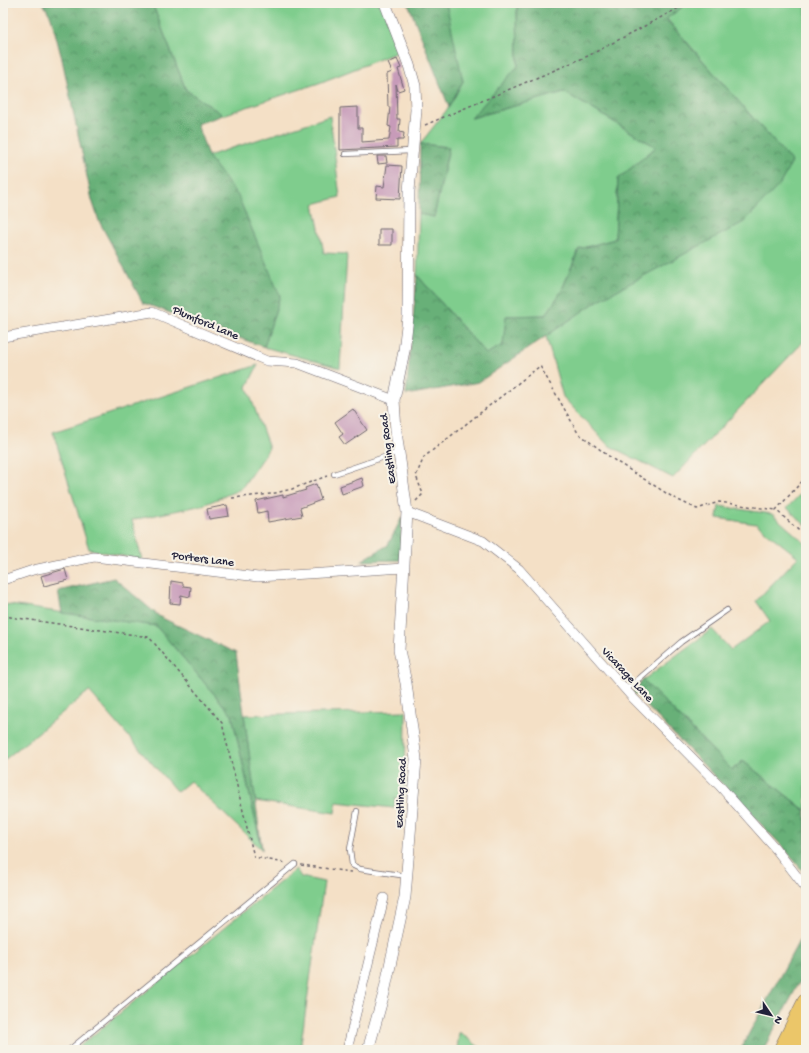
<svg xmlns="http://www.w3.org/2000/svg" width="809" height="1053" font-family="'Gochi Hand',sans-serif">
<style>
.green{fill:#7fcd8d;stroke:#507864}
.forest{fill:url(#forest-crowns);stroke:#44695a}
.building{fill:#c79bb9}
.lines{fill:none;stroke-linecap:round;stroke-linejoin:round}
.service-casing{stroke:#6c646c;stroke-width:6}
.minor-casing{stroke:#6c646c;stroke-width:10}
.tertiary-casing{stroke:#6c646c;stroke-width:12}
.motorway-casing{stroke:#6c646c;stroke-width:18}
.path{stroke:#6c646c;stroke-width:1.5;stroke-dasharray:3 3;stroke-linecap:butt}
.service{stroke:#fff;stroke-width:4.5}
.minor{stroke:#fff;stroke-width:9}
.tertiary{stroke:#fff;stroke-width:11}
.motorway{stroke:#ebc669;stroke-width:17}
.labels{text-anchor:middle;stroke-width:4;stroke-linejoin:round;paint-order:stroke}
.street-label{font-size:12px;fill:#22223b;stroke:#f7f3e8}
</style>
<defs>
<pattern id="forest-crowns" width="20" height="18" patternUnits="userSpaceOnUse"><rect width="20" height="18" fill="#67b078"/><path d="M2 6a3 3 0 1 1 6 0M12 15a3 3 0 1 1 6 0" fill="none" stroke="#548f64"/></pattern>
</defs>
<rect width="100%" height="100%" fill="#f7f3e8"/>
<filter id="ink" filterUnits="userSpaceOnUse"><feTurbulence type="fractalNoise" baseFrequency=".025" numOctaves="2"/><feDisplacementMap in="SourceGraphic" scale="8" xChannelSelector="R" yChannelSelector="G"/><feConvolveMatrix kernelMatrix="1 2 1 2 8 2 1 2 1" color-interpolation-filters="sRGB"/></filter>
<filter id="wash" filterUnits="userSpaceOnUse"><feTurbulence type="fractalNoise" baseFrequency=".012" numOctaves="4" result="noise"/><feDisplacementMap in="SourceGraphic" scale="16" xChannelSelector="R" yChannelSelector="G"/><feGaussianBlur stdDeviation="0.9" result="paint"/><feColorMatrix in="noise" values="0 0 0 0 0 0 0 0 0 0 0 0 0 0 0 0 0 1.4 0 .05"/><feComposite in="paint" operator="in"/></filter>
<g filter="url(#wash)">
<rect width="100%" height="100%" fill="#f4e0c6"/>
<path class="green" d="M152,3H382L398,52L319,83L223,115L186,90Z
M442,3H517L518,66L472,118L564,92L656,147L618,179L615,239L579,249L561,292L546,315L507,316L503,345L486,354L417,275L419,214L434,217L449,147L420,144L449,107L463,81Z
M688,3H806V339L673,478L608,445L563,397L546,336L792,163L666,18Z
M330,116L340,197L314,204L324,253L347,254L340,368L264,347L280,295L208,156Z
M258,365L247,387L269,448L241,489L203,505L132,520L142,560L89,549L53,432Z
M806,488V526L787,508Z
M719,506L772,514L806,544V811L743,761L732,770L643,680L712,629L731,650L770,621L756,601L798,557L756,524L717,518Z
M3,604L156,626L232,715L262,850L190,781L177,792L89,691L3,761Z
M406,711L405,797L395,798L394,808L336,802L335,813L255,801L244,715Z
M296,869L301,877L324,882L300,1050H75Z
M459,1032L483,1050H457Z"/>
<path class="forest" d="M43,3H152L186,90L223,115L197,124L208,156L238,196L280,296L264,347L143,303L99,221L92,200L62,59L51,17Z
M408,3H446L463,81L449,107Z
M517,3H688L666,19L792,162L780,184L744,222L599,300L479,382L406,395L417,275L486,354L503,345L506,316L546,315L561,292L579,249L615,239L618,179L656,147L564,92L471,118L518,66Z
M420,144L449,147L434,217L419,214Z
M402,517L401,560L361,561L388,545Z
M114,578L160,617L236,653L262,850L232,715L156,626L62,613L58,591Z
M643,680L732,770L743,761L806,811V875L783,847L633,692Z
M806,928V970L763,1050H740Z"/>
<g id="blocks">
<path class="building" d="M397,59L401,68L398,69L404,89L398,91L396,84L397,119H400L399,132L404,133L403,140H397V147L340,150V108L358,107V128H362V142L389,140L391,127L388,126L390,107H388L387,74L392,72L388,63Z
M377,156H386L387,163L378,164Z
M387,165L402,166L400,199L376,198L377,186L384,187Z
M379,229H392V245H379Z
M353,409L367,430L345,445L339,437L343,434L335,422Z
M362,478L364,486L342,494L340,486Z
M316,484L321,500L300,508L302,516L268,522L267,511L258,513L256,501L283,495V497L306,490L305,488Z
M227,505L229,516L209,519L207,509Z
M65,569L68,580L44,586L41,576Z
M171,581L183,583V586L191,587L190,597L181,595L180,604L170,603Z"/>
</g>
</g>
<g filter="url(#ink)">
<use href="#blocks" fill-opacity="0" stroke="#6c646c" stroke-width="1"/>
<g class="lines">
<g class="service-casing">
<path id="service" d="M345,154L411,151
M334,474L399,452
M626,690L681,642L727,610
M357,811L350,849L352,865L360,869L407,876
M69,1050L295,864"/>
</g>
<g class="minor-casing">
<path id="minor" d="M3,337L152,312L267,361L297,363L394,400
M407,512L483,541L519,569L632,697L719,785L775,848L806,888
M3,580L33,570L94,557L258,577L404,568
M347,1050L384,898"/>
</g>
<g class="tertiary-casing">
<path id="tertiary" d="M368,1050L384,993L405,897L416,759L406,683L399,650L407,512L396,431L394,400L404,351L408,317L409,191L416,110L415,86L409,65L385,3"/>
</g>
<g class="motorway-casing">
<path id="motorway" d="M782,1050L806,1002
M799,1050L806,1036"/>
</g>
<path class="path" d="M425,125L588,56L688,3
M806,477L776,510L806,537
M232,498L271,494L292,489L327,476
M416,501L423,494L416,476L424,457L540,366L578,433L614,460L674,498L697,509L719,502L776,510
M3,616L149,637L222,723L254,857L285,863
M301,865L351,872"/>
<use href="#service" class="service"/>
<use href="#minor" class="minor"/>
<use href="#tertiary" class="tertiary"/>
<use href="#motorway" class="motorway"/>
</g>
</g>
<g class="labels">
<g class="street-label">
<text transform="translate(206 322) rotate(23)" y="4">Plumford Lane</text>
<text transform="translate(387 449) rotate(-97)" y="4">Eastling Road</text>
<text transform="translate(203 558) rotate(7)" y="4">Porters Lane</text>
<text transform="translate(628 674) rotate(47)" y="4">Vicarage Lane</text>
<text transform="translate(400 793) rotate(-87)" y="4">Eastling Road</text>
</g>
</g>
<rect width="809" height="1053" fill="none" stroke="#f7f3e8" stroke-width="16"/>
<g transform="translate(771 1015) rotate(125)" stroke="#f7f3e8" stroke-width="3" paint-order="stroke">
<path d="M0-3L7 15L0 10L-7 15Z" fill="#22223b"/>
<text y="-6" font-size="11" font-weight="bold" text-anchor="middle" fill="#22223b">N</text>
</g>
</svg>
